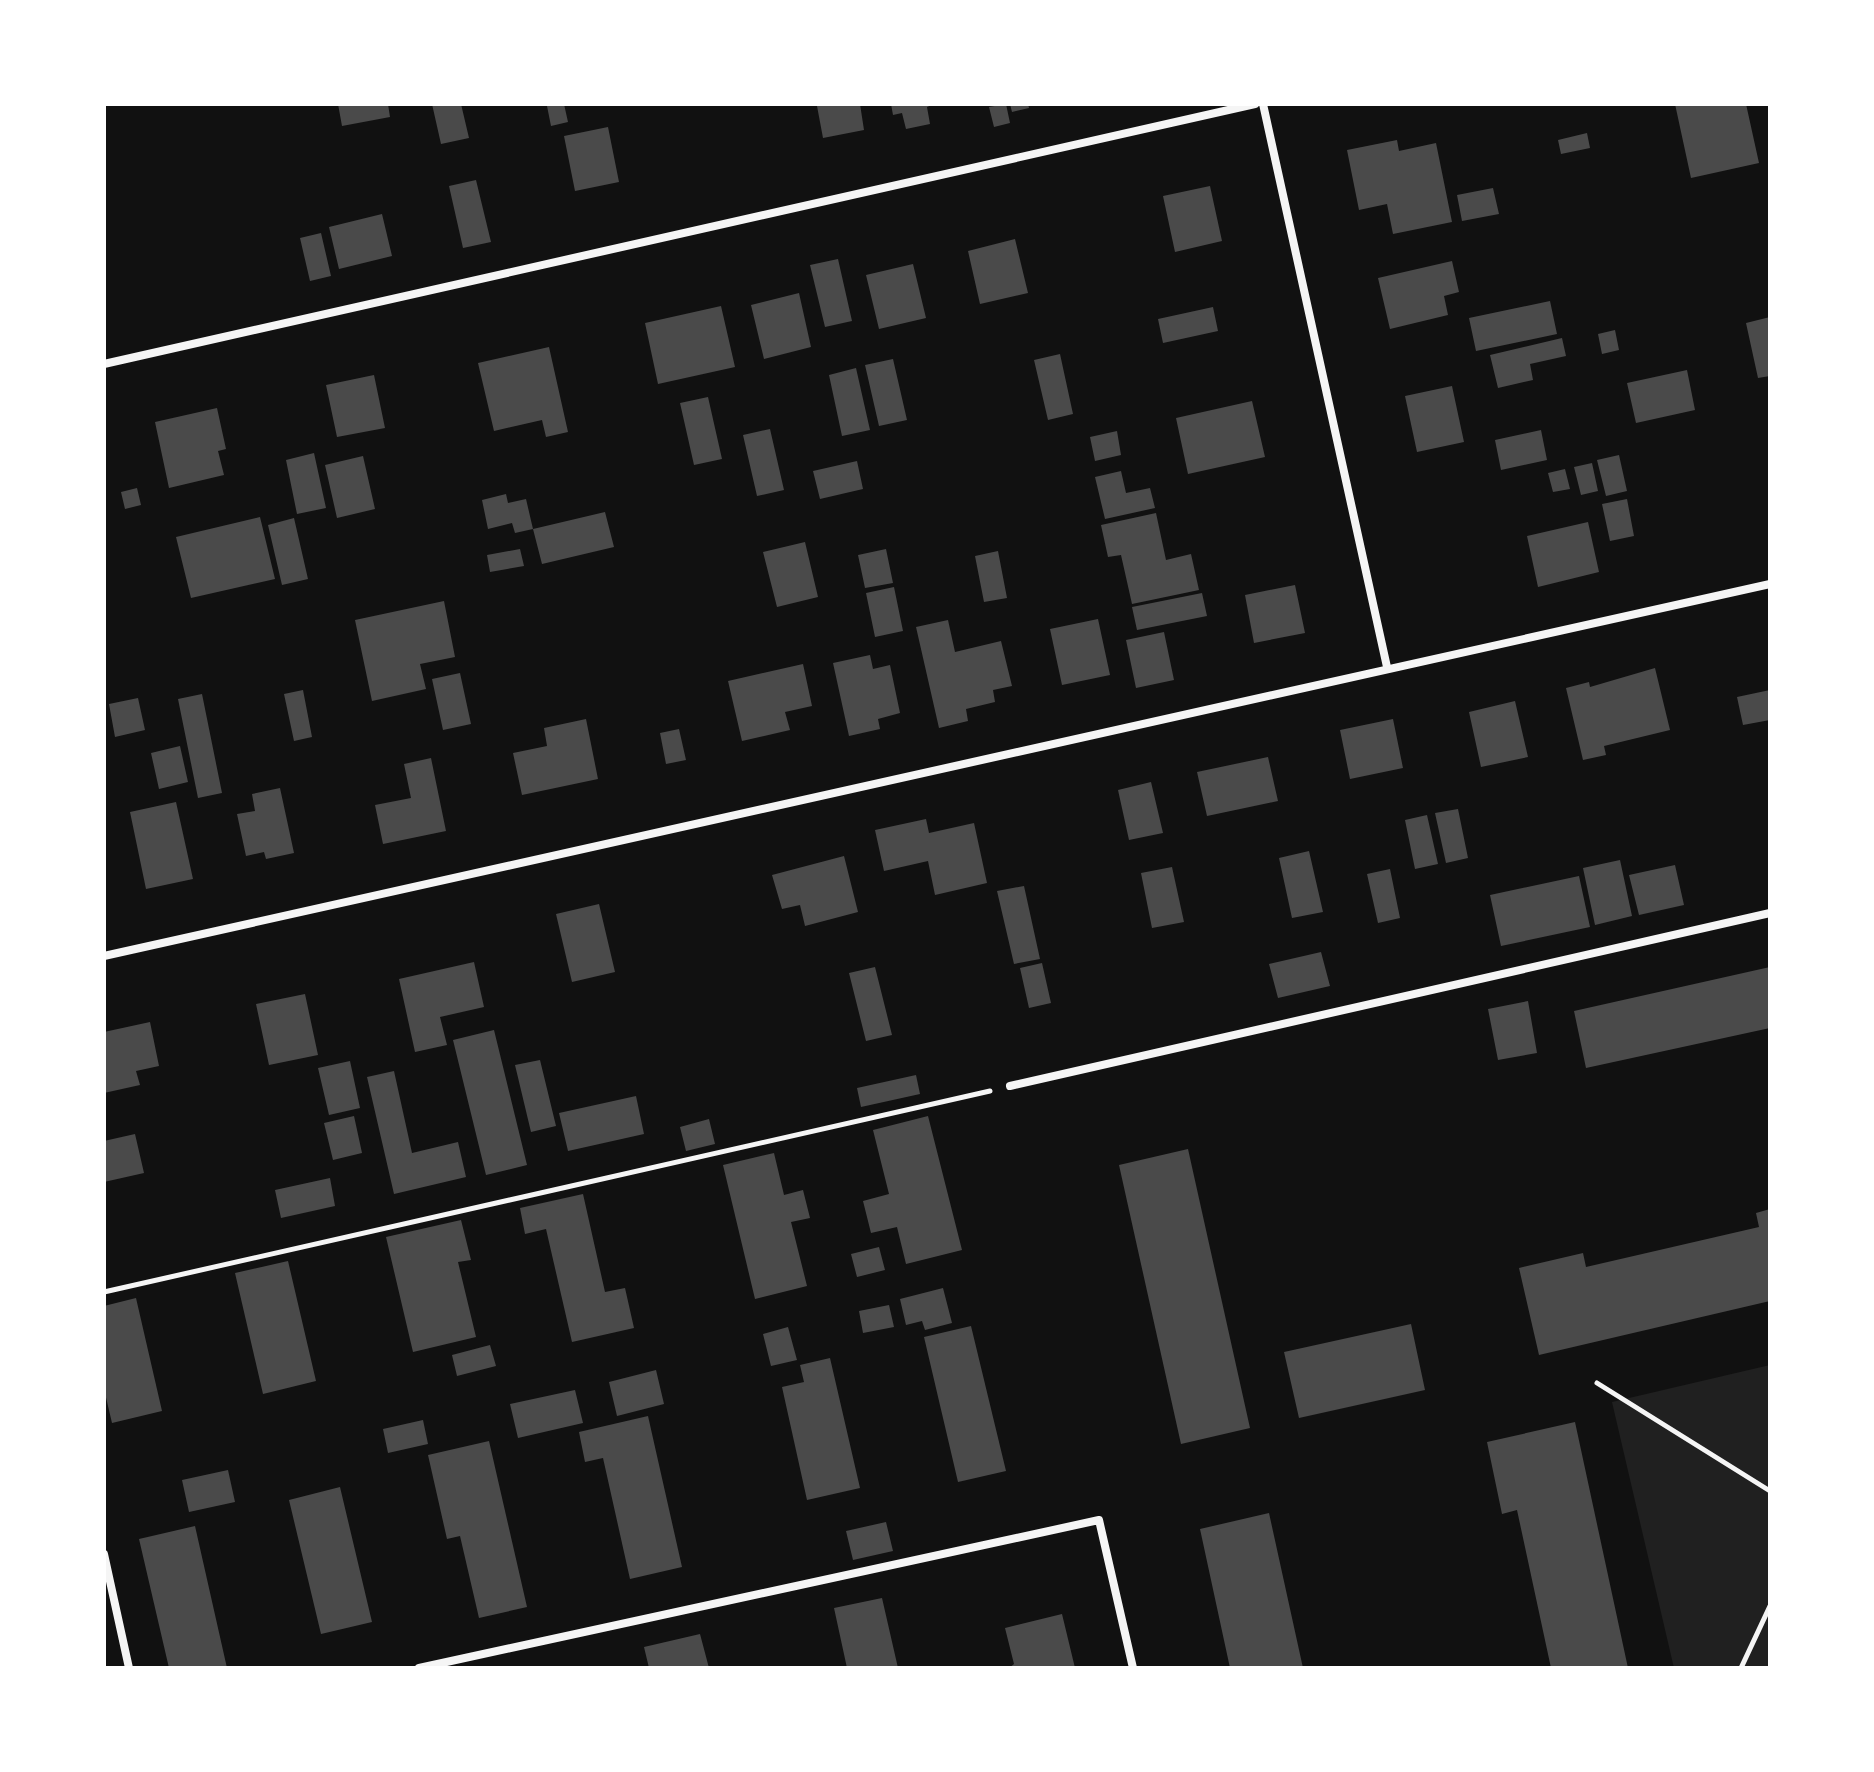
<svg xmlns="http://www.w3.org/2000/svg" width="1874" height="1772" font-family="Poppins,sans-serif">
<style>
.green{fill:#202020}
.building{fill:#4a4a4a}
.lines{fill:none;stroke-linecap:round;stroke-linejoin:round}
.path{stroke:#f5f5f5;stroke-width:5}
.minor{stroke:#f5f5f5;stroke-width:8}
</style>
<rect width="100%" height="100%" fill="#111"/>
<path class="green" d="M1770,1365V1668H1674L1612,1402Z"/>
<path class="building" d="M338,104H388L390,117L342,126Z
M432,104H461L469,138L441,144Z
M564,104L568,122L551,126L547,106Z
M828,104H860L864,130L823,138L817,106Z
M891,104H934L927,107L930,124L906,129L902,113L893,115Z
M1006,104L1010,123L994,127L989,107Z
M1010,104H1028L1029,108L1012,112Z
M1675,104H1746L1759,163L1691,178Z
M608,127L619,182L575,191L564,136Z
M1587,133L1590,148L1561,154L1558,140Z
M1397,140L1399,151L1436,143L1452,222L1393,234L1387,204L1359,210L1347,150Z
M476,180L491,242L463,248L449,186Z
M1210,186L1222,241L1175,252L1163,196Z
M1493,188L1499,214L1462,221L1457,195Z
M382,214L392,256L339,269L329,227Z
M321,233L331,276L310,281L300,238Z
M1015,239L1028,293L980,304L968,251Z
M838,259L852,321L825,327L810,265Z
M1452,261L1459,292L1444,296L1448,315L1390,329L1378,278Z
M913,264L926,318L879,329L866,275Z
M799,293L811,347L764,359L751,305Z
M1550,301L1557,334L1476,351L1469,318Z
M721,306L735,367L658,384L645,323Z
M1213,307L1218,331L1163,343L1158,319Z
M1770,317V376L1758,378L1746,323Z
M1615,330L1619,350L1602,354L1598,334Z
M1562,338L1566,356L1530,364L1533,380L1498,388L1490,355Z
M549,347L568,432L546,437L542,420L494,431L478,363Z
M1060,354L1073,414L1048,420L1034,360Z
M893,359L907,420L879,426L865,365Z
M856,368L870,430L842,436L829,375Z
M1687,370L1695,410L1636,423L1627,383Z
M374,375L385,428L337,437L326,385Z
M1452,386L1464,442L1417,452L1405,396Z
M708,397L722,459L694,465L680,403Z
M1252,401L1265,457L1188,474L1176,418Z
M217,408L226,449L218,451L224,475L169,488L155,422Z
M770,429L784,490L757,496L743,435Z
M1541,430L1547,460L1501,470L1495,440Z
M1117,431L1121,455L1095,461L1090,437Z
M314,453L326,508L297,514L286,460Z
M1619,455L1627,491L1606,496L1597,460Z
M363,456L375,509L337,518L325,465Z
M857,461L863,489L820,499L813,471Z
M1592,463L1598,491L1581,495L1574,467Z
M1565,469L1570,489L1553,492L1548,473Z
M1121,471L1126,493L1150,488L1155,508L1105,519L1095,477Z
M137,488L141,505L125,509L121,492Z
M506,494L508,503L526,499L533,529L515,533L512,523L488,529L482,500Z
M1627,499L1634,536L1610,541L1602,504Z
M605,512L614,547L542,564L533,529Z
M1156,513L1166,560L1191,554L1199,590L1132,604L1121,555L1108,557L1101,525Z
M260,517L275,579L191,598L176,537Z
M294,518L308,579L282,585L268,525Z
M1588,522L1599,572L1538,587L1527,536Z
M805,542L818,597L777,607L763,552Z
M520,549L524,566L490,572L487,555Z
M886,549L893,583L865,588L858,555Z
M998,551L1007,598L984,602L975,556Z
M1295,585L1305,633L1254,643L1245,595Z
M894,587L903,631L875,637L866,593Z
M1202,593L1207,616L1137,630L1132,607Z
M444,601L455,657L420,664L426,689L372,701L355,620Z
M1098,619L1110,675L1062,685L1050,629Z
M948,620L955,652L1001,641L1012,686L993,690L995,702L966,709L968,721L939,728L916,627Z
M1164,632L1174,680L1136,688L1126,640Z
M870,655L873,669L890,665L900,713L878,719L880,729L849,736L833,663Z
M803,664L812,706L785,712L790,730L742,741L728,681Z
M1655,668L1670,730L1604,746L1606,755L1583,760L1566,688L1589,682L1590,687Z
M460,673L471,724L443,730L432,679Z
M303,690L312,737L294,741L284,694Z
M1770,690V720L1743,725L1737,697Z
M202,694L222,793L198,798L178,699Z
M138,698L145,730L115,737L109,704Z
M1515,701L1528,757L1481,767L1469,712Z
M586,719L598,779L522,795L513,753L547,746L544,728Z
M1393,719L1403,768L1350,779L1340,730Z
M679,729L686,760L666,764L660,733Z
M180,746L188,782L159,789L151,753Z
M1268,757L1278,801L1207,816L1197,772Z
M431,758L446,831L383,844L375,805L411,798L404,764Z
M1151,782L1163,833L1129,840L1118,790Z
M280,788L294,853L266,859L264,852L246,856L237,814L255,811L252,794Z
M176,802L193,879L146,889L130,812Z
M1458,809L1468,858L1446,863L1435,813Z
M1427,815L1438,864L1415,869L1405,820Z
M926,819L929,833L974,823L987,883L935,895L928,861L884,871L875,830Z
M1309,851L1323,912L1292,918L1279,858Z
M844,856L858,912L805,926L800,905L782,909L772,875Z
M1620,860L1632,916L1595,925L1583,868Z
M1675,865L1684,905L1639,915L1629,875Z
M1172,867L1184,922L1152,928L1141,873Z
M1390,869L1400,918L1378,923L1367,874Z
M1579,876L1590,927L1501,946L1490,895Z
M1024,886L1040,959L1014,964L997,891Z
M599,904L615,972L572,982L556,914Z
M1321,952L1330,986L1278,998L1269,964Z
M474,962L484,1007L440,1017L447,1045L415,1052L399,979Z
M1042,963L1051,1003L1029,1008L1020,968Z
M875,967L892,1035L866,1041L849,973Z
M1770,967V1028L1586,1068L1574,1011Z
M305,994L318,1055L269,1065L256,1004Z
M1528,1001L1537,1053L1498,1060L1488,1009Z
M150,1022L159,1066L136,1071L140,1085L104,1093V1032Z
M494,1030L527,1165L486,1175L453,1040Z
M540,1060L556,1126L531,1132L515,1065Z
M350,1061L360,1108L329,1115L318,1068Z
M394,1071L412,1153L458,1142L466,1177L394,1194L367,1077Z
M916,1075L920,1094L861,1107L857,1088Z
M636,1096L644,1134L568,1151L559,1113Z
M354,1116L362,1153L333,1160L324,1123Z
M928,1116L962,1250L906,1264L897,1227L871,1233L863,1201L889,1194L873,1130Z
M709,1119L715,1144L686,1151L680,1127Z
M135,1134L144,1173L104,1182V1141Z
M1188,1149L1250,1428L1181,1444L1119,1165Z
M774,1153L784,1195L803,1190L810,1218L791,1222L807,1286L755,1299L723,1165Z
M330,1178L335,1206L281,1218L275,1190Z
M583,1194L605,1292L625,1288L634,1328L572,1342L546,1229L525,1234L520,1208Z
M1770,1209V1301L1539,1355L1519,1268L1583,1253L1586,1267L1759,1227L1756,1213Z
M461,1220L471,1260L458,1262L476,1337L413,1352L386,1237Z
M879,1247L885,1270L857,1277L851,1254Z
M288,1261L316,1381L263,1394L235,1273Z
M943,1288L952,1323L925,1330L922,1321L906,1325L900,1299Z
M136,1298L162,1411L112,1423L104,1389V1306Z
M889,1305L894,1327L863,1333L859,1311Z
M1411,1324L1425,1390L1299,1418L1284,1352Z
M971,1326L1006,1471L958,1482L924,1337Z
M788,1327L797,1360L771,1366L763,1334Z
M490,1345L496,1366L457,1376L452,1355Z
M830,1358L860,1488L807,1500L782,1387L804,1382L800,1365Z
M656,1370L664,1404L617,1416L609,1382Z
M575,1390L583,1423L518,1438L510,1404Z
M648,1416L682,1567L630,1579L603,1458L585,1462L579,1432Z
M423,1420L428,1444L388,1453L383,1429Z
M1575,1422L1628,1668H1551L1517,1510L1502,1514L1487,1442Z
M489,1441L527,1607L479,1618L460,1536L447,1539L428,1455Z
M228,1470L235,1502L189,1512L182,1480Z
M340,1487L372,1622L321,1634L289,1500Z
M1269,1513L1303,1668H1230L1200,1529Z
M886,1522L893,1551L853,1560L846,1531Z
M195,1526L227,1668H169L139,1539Z
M882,1598L898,1668H847L834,1608Z
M1062,1614L1075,1668H1009L1014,1664L1005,1628Z
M700,1634L709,1668H649L644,1647Z"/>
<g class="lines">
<path class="path" d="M104,1292L990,1091
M1597,1383L1770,1491
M1741,1668L1770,1606"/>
<path class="minor" d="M1263,104L1387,667
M104,364L1255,104
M104,956L1770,584
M1010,1086L1770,913
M104,1554L129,1668
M419,1668L1099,1520L1133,1668"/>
</g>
<rect width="1874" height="1772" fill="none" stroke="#ffffff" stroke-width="212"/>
</svg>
